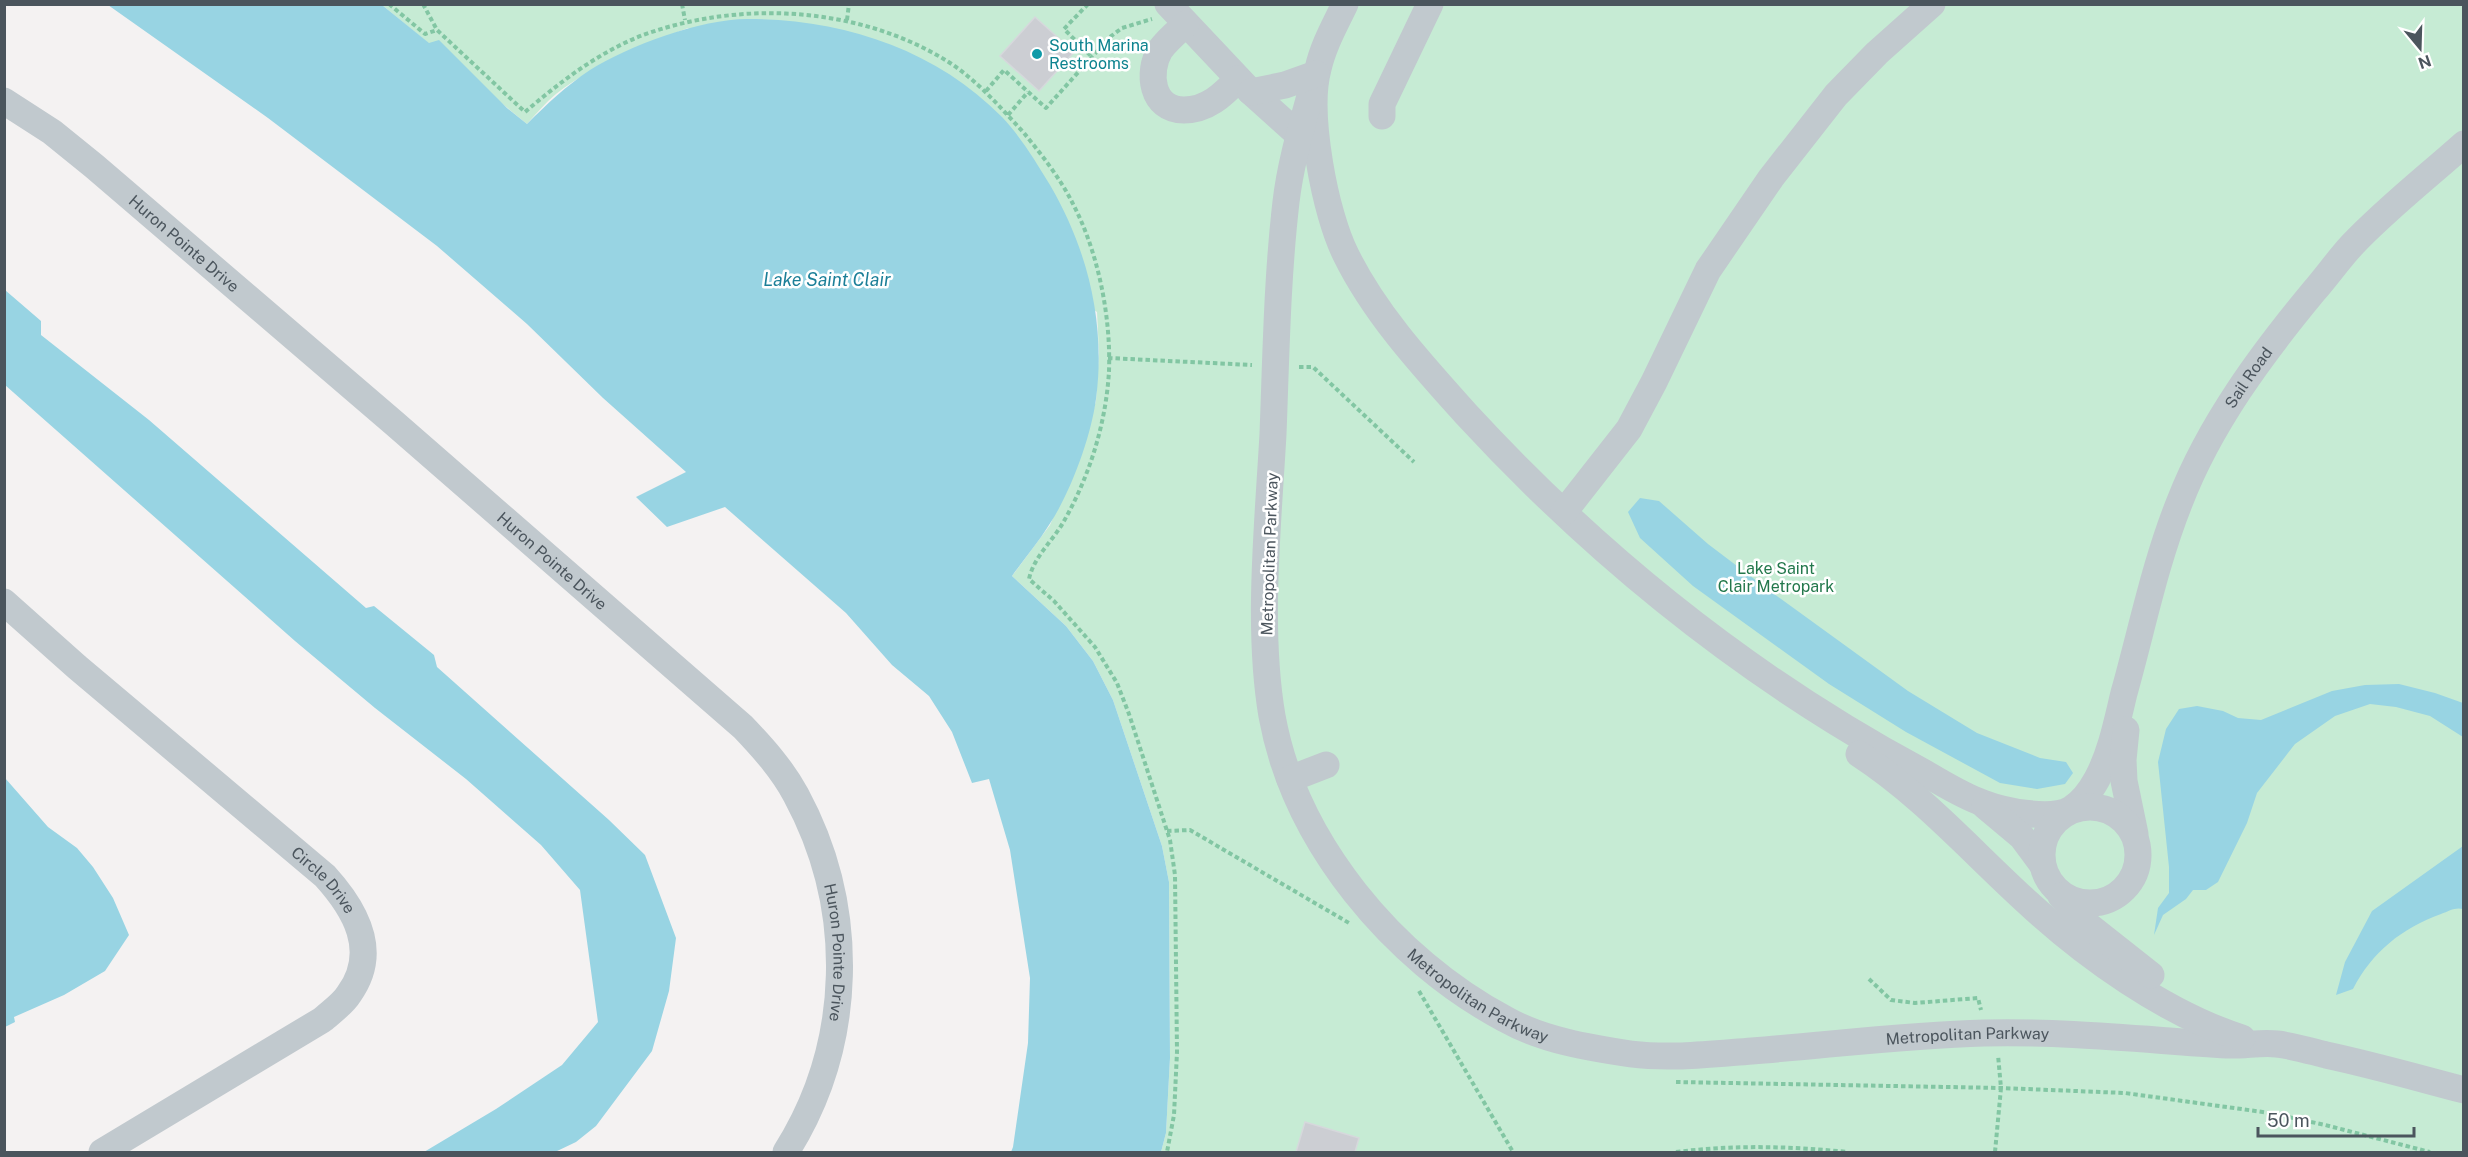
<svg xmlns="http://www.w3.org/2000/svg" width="2468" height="1157" font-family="'Public Sans',sans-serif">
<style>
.green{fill:#c6ebd4}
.water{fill:#98d4e3}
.building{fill:#ccced3;stroke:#d6d8dc;stroke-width:1.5}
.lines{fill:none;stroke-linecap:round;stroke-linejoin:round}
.path{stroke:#82c6a3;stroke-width:4;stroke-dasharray:4.5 3;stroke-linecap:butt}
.minor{stroke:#c1c9ce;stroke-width:27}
.culture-dot{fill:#0f9aa8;stroke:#fff;stroke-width:2}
.labels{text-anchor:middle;stroke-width:5;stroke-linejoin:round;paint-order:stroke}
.culture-label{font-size:16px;fill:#0d838f;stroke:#fff;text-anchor:start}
.street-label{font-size:16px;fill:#4b555d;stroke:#fff}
.park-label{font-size:16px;fill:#23784c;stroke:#fff}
.water-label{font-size:18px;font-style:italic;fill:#1c7f98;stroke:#fff}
</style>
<rect width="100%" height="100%" fill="#f4f2f2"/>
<path class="green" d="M382,5H2463V1152H1161L1166,1133L1170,1058L1169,882L1162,846L1113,700L1093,661L1066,626L1012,576L1050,525L1082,451L1096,401L1099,353L1097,312L688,28C642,46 596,63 556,94C545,103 536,114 527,124Z"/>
<path class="water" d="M108,5H382L429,43L439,40L507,108L527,124C547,104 566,86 590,70C628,46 701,19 747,19C841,19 934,48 1002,117C1021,137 1036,162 1050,185C1088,250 1106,324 1096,399C1091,437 1070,494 1049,525C1038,543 1024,559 1012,576L1066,626L1093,661L1113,700L1162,846L1169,882L1170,1058L1166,1133L1161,1152H1011L1013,1147L1028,1043L1030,978L1010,850L989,779L972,783L952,732L929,696L892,665L846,613L725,507L667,527L636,497L686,472L603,398L527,324L437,246L268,118Z
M5,290L41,321V335L149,420L366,608L374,606L434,655L437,667L609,820L645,855L676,938L669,991L652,1051L596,1126L576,1142L555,1152H424L496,1109L562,1065L598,1022L580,890L541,845L466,779L375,708L295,641L5,385Z
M1640,498L1659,501L1708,544L1770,591L1908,691L1977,733L2040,758L2066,762L2073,773L2065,784L2037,789L2000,783L1906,732L1829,684L1693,586L1640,538L1628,512Z
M2399,684L2435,693L2463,703V737L2430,716L2396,707L2370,704L2335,716L2295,744L2257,793L2247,823L2218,882L2206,890H2193L2186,899L2163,915L2154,935L2158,908L2169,893V867L2158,762L2166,729L2179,709L2197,706L2223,711L2238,718L2261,720L2332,691L2365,685Z
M5,778L48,827L77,848L93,867L113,898L129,935L105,971L64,995L14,1017L15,1022L5,1027Z
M2463,846V909C2455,907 2449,911 2441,914C2402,928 2372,952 2353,989L2336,995L2345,962L2372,911Z"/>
<path class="building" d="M1035,17L1074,52L1039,91L1000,56Z
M1305,1122L1359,1138L1355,1152H1296Z"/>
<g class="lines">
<path class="path" d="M389,4L425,34L437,30
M423,4L437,30L525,112C560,82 599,52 643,35C740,0 858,6 947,61C977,80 1000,107 1024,133C1041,154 1060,178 1072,202C1098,251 1111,316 1109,371C1106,423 1090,475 1064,521C1053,541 1034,556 1029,579L1054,601L1095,647L1117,683L1129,714L1170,840L1175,875L1177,1052L1174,1115L1167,1152
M682,4L685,20
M1088,4L1064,29L1092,57
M847,20L849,4
M986,91L1004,70L1046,108L1110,37L1122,28L1152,19
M1008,115L1028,92
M1108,358L1252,365
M1299,367H1313L1414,462
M1167,831L1190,830L1349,923
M1869,979L1891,1000L1915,1003L1978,998L1981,1010
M1419,991L1513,1152
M1676,1082L2001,1088L2125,1093L2270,1113L2325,1125L2430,1152
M1676,1152C1733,1145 1789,1146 1847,1152
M1995,1152L2001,1088L1998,1055"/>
<g class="minor">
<path d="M1168,4L1251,92L1310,145"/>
<path id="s1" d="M1345,4C1335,25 1323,46 1318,69C1306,113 1325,214 1346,255C1375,314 1422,365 1466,414C1597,556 1750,679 1921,771C1941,782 1962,796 1983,803C2004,811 2051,821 2071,809C2081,803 2091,790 2097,779C2111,753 2117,722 2124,693C2142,629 2155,563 2180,501C2210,424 2261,355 2314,291C2327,276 2339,259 2352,245C2386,209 2427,177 2464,144"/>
<path d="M1186,24C1177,32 1167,40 1160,50C1147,72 1151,110 1184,110C1207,110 1223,95 1238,79"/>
<path id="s2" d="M1316,74C1305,116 1291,158 1286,202C1277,279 1276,357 1273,434C1268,524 1257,628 1272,716C1295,843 1394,960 1505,1019C1542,1040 1590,1048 1631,1054C1671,1059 1712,1054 1752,1051C1829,1045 1907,1035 1984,1033C2066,1031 2146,1040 2227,1045C2243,1046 2261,1042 2277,1044C2294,1046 2310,1051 2326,1055C2373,1065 2418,1078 2464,1090"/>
<path d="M1251,92L1285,85L1316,74"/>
<path id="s3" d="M4,101L52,132L94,166L394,423L743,727C763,748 782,769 796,795C857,908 854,1044 786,1152"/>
<path d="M1382,116V104L1430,4"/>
<path d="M1564,512L1629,429L1654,382L1708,270L1771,178L1836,95L1877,53L1932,4"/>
<path id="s4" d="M4,602L77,667L325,876C355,909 380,951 349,994C343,1004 331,1012 322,1020L102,1152"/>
<path d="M2126,730L2123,760L2124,781L2135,834"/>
<path d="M1859,754C1922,795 1972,852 2027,902C2085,956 2166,1014 2242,1038"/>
<path d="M1290,779L1326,765"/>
<path d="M1985,806L2022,837L2042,864"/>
<circle cx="2090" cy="855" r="48"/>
<path d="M2061,896L2089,926L2151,975"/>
</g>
</g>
<circle class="culture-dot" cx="1037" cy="54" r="6"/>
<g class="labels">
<g class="culture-label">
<text x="1049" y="51">South Marina<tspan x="1049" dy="18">Restrooms</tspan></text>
</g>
<g class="street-label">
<text dy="6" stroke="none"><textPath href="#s3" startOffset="230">Huron Pointe Drive</textPath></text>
<text dy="6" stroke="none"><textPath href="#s1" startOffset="1674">Sail Road</textPath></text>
<text transform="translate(1269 554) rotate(-88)" y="6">Metropolitan Parkway</text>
<text dy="6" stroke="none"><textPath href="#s3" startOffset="716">Huron Pointe Drive</textPath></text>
<text dy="6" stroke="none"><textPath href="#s4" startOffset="424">Circle Drive</textPath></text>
<text dy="6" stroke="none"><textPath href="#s3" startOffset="1220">Huron Pointe Drive</textPath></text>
<text dy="6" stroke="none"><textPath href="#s2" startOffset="1006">Metropolitan Parkway</textPath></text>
<text dy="6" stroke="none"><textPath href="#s2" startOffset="1510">Metropolitan Parkway</textPath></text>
</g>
<g class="park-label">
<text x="1776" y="574">Lake Saint<tspan x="1776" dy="18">Clair Metropark</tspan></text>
</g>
<g class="water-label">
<text x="827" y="286">Lake Saint Clair</text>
</g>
</g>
<rect width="2468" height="1157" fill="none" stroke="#4b555d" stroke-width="12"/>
<g transform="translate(2420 48) rotate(161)" stroke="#ffffff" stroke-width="4.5" paint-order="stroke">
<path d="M0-4.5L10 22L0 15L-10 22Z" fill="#4b555d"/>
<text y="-9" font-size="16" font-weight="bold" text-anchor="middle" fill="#4b555d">N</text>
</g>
<path d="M2258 1127v9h156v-9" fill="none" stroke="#4b555d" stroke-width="3"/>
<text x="2267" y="1127" font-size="18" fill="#4b555d" stroke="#ffffff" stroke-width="4.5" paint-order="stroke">50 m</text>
</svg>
